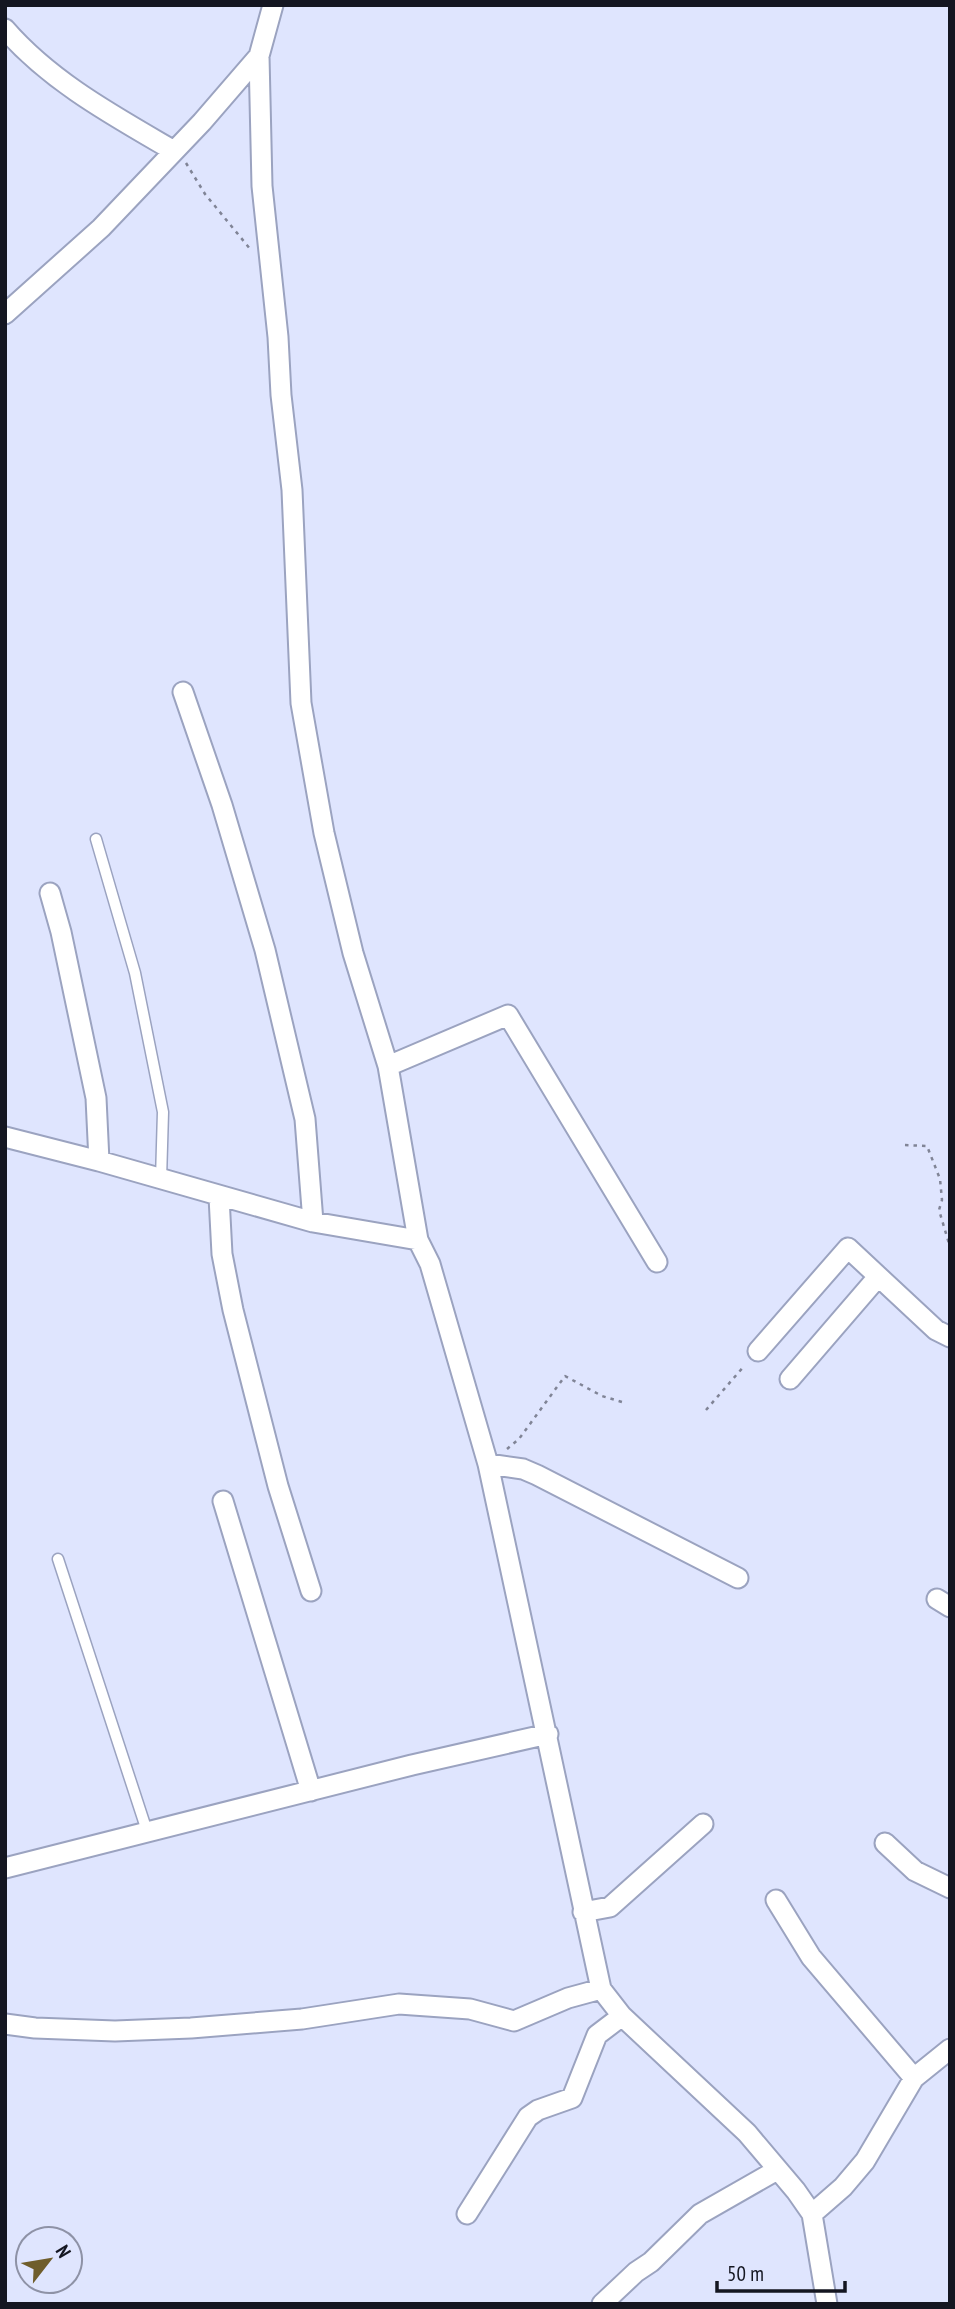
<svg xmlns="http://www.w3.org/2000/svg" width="955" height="2309" font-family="'PT Sans Narrow',sans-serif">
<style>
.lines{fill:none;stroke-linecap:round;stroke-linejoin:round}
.lane-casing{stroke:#9ba3c0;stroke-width:13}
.street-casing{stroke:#9ba3c0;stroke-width:23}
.path{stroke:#808496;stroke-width:2.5;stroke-dasharray:3.5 5;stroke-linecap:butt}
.lane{stroke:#fff;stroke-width:10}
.street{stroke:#fff;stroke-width:19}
</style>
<rect width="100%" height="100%" fill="#dfe5fe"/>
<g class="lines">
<g class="lane-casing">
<path id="lane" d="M96,839L135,973L163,1112L161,1179
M58,1559L147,1831"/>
</g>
<g class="street-casing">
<path id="street" d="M273,5L259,56L262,186L278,337L281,395L292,490L301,703L324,833L353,953L388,1066L418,1240
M5,29C51,82 114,116 174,151
M5,314L101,228L202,122L259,56
M183,692L222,805L265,950L305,1119L313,1222
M50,893L61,932L96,1098L99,1161
M388,1066L508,1015L657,1262
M5,1137L99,1161L313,1222L418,1240L430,1264L488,1464L601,1989L622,2016L747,2133L796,2191L812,2214L827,2304
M219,1197L222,1254L233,1310L278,1486L311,1591
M758,1351L848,1248L936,1330L950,1337
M790,1379L877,1278
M488,1464L523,1469L537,1475L738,1578
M223,1501L311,1791
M937,1599L950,1607
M885,1843L915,1871L950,1888
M5,1868L412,1765L548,1734
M776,1900L811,1957L914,2078
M583,1912L610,1907L703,1824
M5,2024L35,2028L115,2031L191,2028L302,2019L399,2004L470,2009L514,2021L568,1998L601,1989
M467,2214L528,2117L538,2110L572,2098L597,2035L622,2016
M812,2214L843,2187L865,2161L914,2078L950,2049
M602,2304L636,2272L651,2262L700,2214L777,2170"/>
</g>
<path class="path" d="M186,163L205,194L251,250
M905,1145L927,1146L940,1179L942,1200L939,1210L950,1247
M706,1410L745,1365
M507,1449L519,1439L565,1376L602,1396L622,1402"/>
<use href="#lane" class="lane"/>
<use href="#street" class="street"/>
</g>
<rect width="955" height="2309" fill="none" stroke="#141621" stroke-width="14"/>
<g transform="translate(49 2260) rotate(59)"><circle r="33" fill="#dfe5fe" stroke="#8e92a6" stroke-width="2"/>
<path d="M0-5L12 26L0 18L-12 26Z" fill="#6f5d2b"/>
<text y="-10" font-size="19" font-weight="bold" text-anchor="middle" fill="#141621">N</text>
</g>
<path d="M717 2281v10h128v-10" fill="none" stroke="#141621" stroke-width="3.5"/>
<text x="727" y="2281" font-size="21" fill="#141621" stroke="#dfe5fe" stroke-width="5" paint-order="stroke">50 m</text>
</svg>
